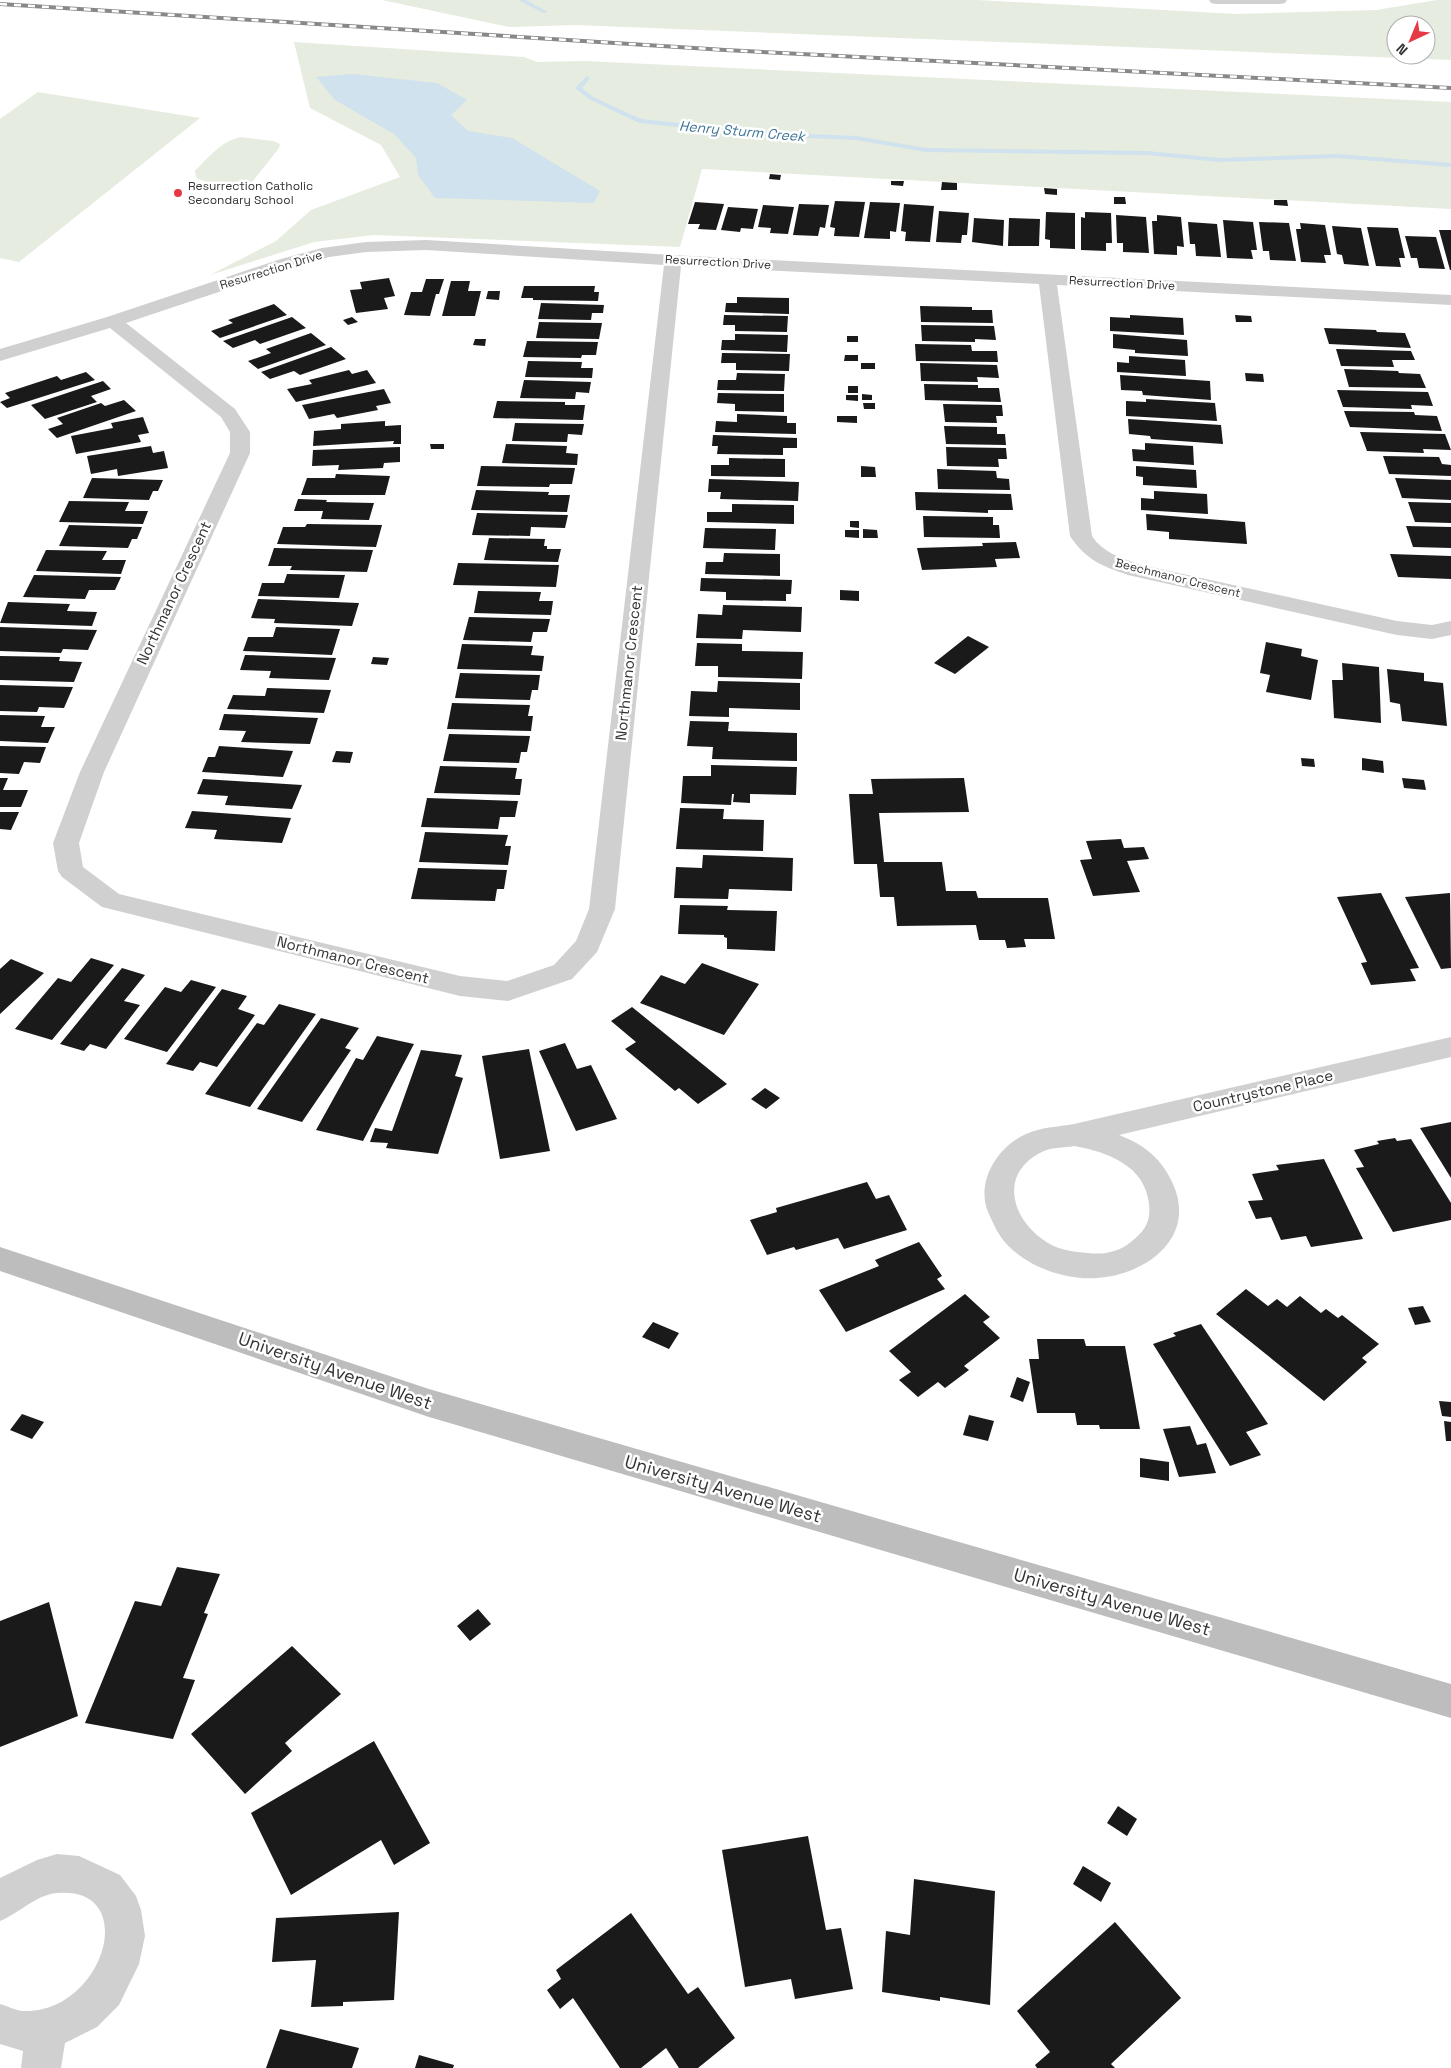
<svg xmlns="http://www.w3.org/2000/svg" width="1451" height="2068" font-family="'Space Grotesk',sans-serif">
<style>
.green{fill:#e6ecdf;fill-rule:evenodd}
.water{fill:#cfe2ee}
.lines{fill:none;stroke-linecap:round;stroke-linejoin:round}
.stream{fill:#cfe2ee;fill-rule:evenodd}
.building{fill:#1a1a1a}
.minor{fill:#d0d0d0;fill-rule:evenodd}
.tertiary{fill:#d0d0d0;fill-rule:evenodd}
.secondary{fill:#bdbdbd;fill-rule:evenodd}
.rail-casing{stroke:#888;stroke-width:4}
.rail{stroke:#fff;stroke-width:2.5;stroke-dasharray:7;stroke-linecap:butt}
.poi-dot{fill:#e63946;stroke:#fff;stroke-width:2}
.labels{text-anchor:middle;stroke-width:5;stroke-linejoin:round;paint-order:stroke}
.far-poi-label{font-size:12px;fill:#333;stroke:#fff;text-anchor:start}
.far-street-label{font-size:12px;fill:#333;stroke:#fff}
.far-water-label{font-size:14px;font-style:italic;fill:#3f7597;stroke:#fff}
.street-label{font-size:15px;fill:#333;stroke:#fff}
.near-street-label{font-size:18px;fill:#333;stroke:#fff}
</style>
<rect width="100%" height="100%" fill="#fff"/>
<path class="green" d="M382,0H977L1237,14L1376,10L1437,0H1451V60L576,25L509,27ZM1396,25H1426V55H1396Z
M294,42L524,57L537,62L585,61L1451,102V209L702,169L680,247L374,235L314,242L210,275L276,241L311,210L400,177L381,145L310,108Z
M38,92L200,118L19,262L0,258V119Z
M241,137L273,141L280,144L279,148L249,186L237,185L232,190L201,180L196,177L195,171C209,157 221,141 241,137Z"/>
<path class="water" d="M352,74L437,83L467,100L451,115L468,131L512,138L600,191L594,203L435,198L418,175L416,158L394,134L335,100L316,77Z"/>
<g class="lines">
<path class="stream" d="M518,0H526L548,12L543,13Z
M587,76L590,78L582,88L593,97L641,119L764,132L856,136L926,148L1147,151L1220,158L1337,154L1451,163V167L1337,158L1220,162L1147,155L926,152L856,140L764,136L639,123L589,99L576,89V87Z"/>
</g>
<path class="building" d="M770,174L781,175L780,180L769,179Z
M891,181H904L903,186L891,185Z
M942,182L957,183V190H941Z
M1044,188L1057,189V195L1045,194Z
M1114,197H1125L1126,204H1114Z
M1274,200H1287L1288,206L1274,205Z
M835,201L865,202L859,237L834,236L835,228L830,227Z
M695,202L724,204L716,230L698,229L700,224H688Z
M870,202L900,203L896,232L890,231V239L864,238Z
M799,204L829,205L825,228L820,227L818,236L793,235Z
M904,204L934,206L930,242L905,241L906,232L901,231Z
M763,205L794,207L788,234L770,233L771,228L758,227Z
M728,207L758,209L753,229L741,228L740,232L721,230Z
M939,211L969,213L967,235H962L961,243L936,242Z
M1046,212L1075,213V249L1050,248V240L1045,239Z
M1085,212L1111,213L1112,243H1106V251L1081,250V217L1085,218Z
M1116,215L1146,217L1149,253L1123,252V243H1117Z
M1157,215L1181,217L1184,247L1177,246V255L1154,254L1152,221H1157Z
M974,218L1004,220L1003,246L972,242Z
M1009,218L1040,219L1039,246H1008Z
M1223,220L1253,222L1257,250H1251L1253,259L1227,258Z
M1188,222L1217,224L1221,257L1196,256L1195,244H1190Z
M1259,222L1289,223L1296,261L1270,260L1269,251H1263Z
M1300,223L1325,225L1331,255H1324L1326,263L1301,262L1296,229H1301Z
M1332,226L1361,228L1369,266L1344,264L1342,255L1337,254Z
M1367,227L1398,228L1405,258H1399L1401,267L1376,266Z
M1439,230H1451V270H1450Z
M1405,236L1436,237L1445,269L1419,268L1417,258H1411Z
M389,278L395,296L384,298L388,309L356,313L350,290L362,289L360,282Z
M426,279H444L439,294H436L430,316L404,315L411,292H422Z
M451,281H470L468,291H481L475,316H442Z
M524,286H595L594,292H599L598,301L533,300V298H521Z
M488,291H500L499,300L486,299Z
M737,297L789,298V314L725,312L726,303H737Z
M541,303L604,305L603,313H592L591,320L538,319Z
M274,304L287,315L220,338L211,331L233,323L228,320Z
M920,306L972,307V310H992L993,323L921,322Z
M724,315L788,316L787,332L735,331V325H723Z
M1130,315L1183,318L1184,335L1110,331V317L1130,318Z
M1235,315L1251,316L1252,322H1236Z
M292,317L306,328L260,344L255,340L233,348L223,341Z
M352,317L358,322L348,325L343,320Z
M539,322L602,323L599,339L536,338Z
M921,325L994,326L996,340L975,339V342L922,341Z
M1324,328L1376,330L1377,332L1405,333L1411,348L1329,344Z
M311,333L326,345L258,369L248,361L271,353L266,349Z
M735,334L788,335L787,352L721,350L722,340H735Z
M1113,334L1187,340L1188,356L1135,353V350L1113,348Z
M847,336H858V342H847Z
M475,339H486L485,346L473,345Z
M527,341L598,342L596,355H582L581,358L523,357Z
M915,344L971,345L972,351H997L998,362L916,361Z
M331,347L346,359L300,375L294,371L270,379L261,372Z
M1336,349L1411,351L1415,360H1392L1394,367L1341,366Z
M722,353L790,354L789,371L736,370V363H721Z
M845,355H858V361H844Z
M1129,356L1185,360L1186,376L1117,372V362L1129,363Z
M528,361L582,362L581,368H593L592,378L525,377Z
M861,363H875V369H861Z
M920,363L997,365L999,378L977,377L978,382L921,381Z
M1344,369L1398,371L1399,373L1420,374L1426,388L1349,387Z
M349,370L352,374L367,370L376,383L296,402L287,389L312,384L309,380Z
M86,372L95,380L7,408L0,402L10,398L5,393L57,376L61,380Z
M737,373L785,374L784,391L717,390L718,380H736Z
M1245,373L1263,374L1264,382L1246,381Z
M1120,375L1210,381L1211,400L1143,395L1142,391L1121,390Z
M524,380L591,382L589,393L576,392L575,399L520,398Z
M103,381L111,389L91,396L97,402L45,419L31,405Z
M924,384L978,385V388H999L1001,402L925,400Z
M848,386H858V393H848Z
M384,389L391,403L376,406L378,410L337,418L334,414L309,419L302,405Z
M1337,390L1428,392L1433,406L1411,405L1412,409L1343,407Z
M718,393L784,394V412L735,411V404L717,403Z
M862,394L872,395V400H862Z
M846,395H858V401L846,400Z
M1146,399L1215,403L1217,421L1126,416V401L1146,402Z
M124,400L136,411L57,438L48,429L63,424L57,418L101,403L105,406Z
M497,401L565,402V405H585L583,420L493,418Z
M863,403H875V409H864Z
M943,404L1002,405L1003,416H996L997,423L945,422Z
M1344,411L1414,412L1415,415L1437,416L1442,431L1350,427Z
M737,414L787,416V423H796V434L715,432L716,421L737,422Z
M837,416H857V423L837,422Z
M143,417L149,433L138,435L141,442L76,454L71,436L113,428L111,423Z
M1128,419L1221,425L1223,444L1151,439L1150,436L1129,434Z
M385,421V426L401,425V444H393L394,441L313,446L314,431L341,429V424Z
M515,423L584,424L582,435L568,434L567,442L512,441Z
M944,426L997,427V434H1005L1006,445L946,444Z
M1360,432L1445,434L1451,450L1423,449L1424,453L1367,451Z
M713,435L797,438V448H783V455L717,454L718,446H712Z
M1145,443L1193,446L1194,465L1133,461L1132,449L1145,450Z
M430,444H444V449H431Z
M506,444L567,446L566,453L578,454L577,465L502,463Z
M151,446L153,453L164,451L168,468L118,476L117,469L91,474L87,456Z
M400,447V462L384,463L383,468L338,470L339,465L312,466L313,450Z
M946,447L1006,448L1007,459H998L999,467L947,466Z
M1383,456L1439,457L1442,464L1451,465V476L1389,474Z
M729,458L785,459V477L711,476V465H729Z
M481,466L575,468L572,484H550L549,487L477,486Z
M861,466L875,467L876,477H861Z
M1136,466L1196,470L1197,488L1143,485V477L1136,476Z
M937,469L996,471L997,478L1009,479L1010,490L938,489Z
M336,474L390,476L385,495H301L307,478H335Z
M92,478L163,480L158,491H153L149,500L83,498Z
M1395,478L1451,480V500L1402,498Z
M709,479L799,482L798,501L720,499L721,492H708Z
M476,490L549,492L548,495H570L567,512L471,510Z
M1154,491L1207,494L1208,514L1141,510V498L1154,499Z
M915,492L1011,494L1013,510H988V513L916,510Z
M298,499L327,500L326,502L374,503L369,520L321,519L323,511H294Z
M69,501L129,502L125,511H148L143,524L59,522Z
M1408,502L1451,503V523L1415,522Z
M732,504L794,505V524L707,522V512H732Z
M477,513L568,515L565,528L531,527L530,536L472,535Z
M1146,514L1245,522L1247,544L1169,539V532L1147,530Z
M923,516L993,517V525H999L1000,538L924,537Z
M850,521H859V528L850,527Z
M307,524L382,525L376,547L277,544L283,527H305Z
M69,525L142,527L137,539H132L128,548L59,546Z
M1406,526L1451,527V548L1413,547Z
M705,528L776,529L775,550L703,548Z
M863,529L877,530L878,538H863Z
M845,530H859V538L845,537Z
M489,538L545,539L544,546H547V549H561L558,562L484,560Z
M1016,542L1020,558L995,559L997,567L922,570L917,548L983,546L982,543Z
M274,548L373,550L367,572L290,570L292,566H268Z
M46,550L107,551L102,560H126L121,574L36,571Z
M724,553L780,554V576L705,574L706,562H723Z
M1390,554L1451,556V579L1398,577Z
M458,563L559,565L556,587L453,585Z
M287,574L345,575L339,598L258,596L262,583H284Z
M34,575L121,577L115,590H89L85,599L23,597Z
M701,578L792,580L791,594H786V601L726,600V592L700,591Z
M840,590L859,591V601L840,600Z
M478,591L541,592L539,601H553L551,615L474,613Z
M258,599L359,603L352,626L274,623L275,619L251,618Z
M8,602L70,604L67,611L97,612L92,626L0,623Z
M723,605L802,607L801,632L743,630L742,639L696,638L698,614L722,615Z
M469,617L550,619L547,632H533L531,642L463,640Z
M0,627L97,630L88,650L63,649L61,653L0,651Z
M276,627L340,629L332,655L243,651L248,637H273Z
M968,636L989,647L955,674L934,663Z
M1266,642L1302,649L1301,656L1318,660L1311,700L1266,692L1270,675L1260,673Z
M697,643L742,644V651L803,652L802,679L718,677V666H695Z
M462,644L533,646L531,655L544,656L542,671L457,669Z
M245,655L336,658L329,680L269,678L271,671L240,670Z
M0,656L60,657L59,661L82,662L74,682L0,680Z
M373,657L389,658L387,665L371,664Z
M1342,663L1379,667L1381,723L1334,718L1332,680H1343Z
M1387,669L1424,673V681L1443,683L1447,726L1402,721L1400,704L1390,702Z
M460,673L540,675L538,690H532L530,700L455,698Z
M718,681L800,683V710L729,708V717L689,716L691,691L717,692Z
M0,685L73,687L64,708L39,707L37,712L0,711Z
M267,688L331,690L324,713L227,709L233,695L265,696Z
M452,703L530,705L528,716H533L531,731L447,729Z
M224,714L318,718L310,744L241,742L246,731L219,730Z
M0,715L45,716L41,727H55L48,743L0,741Z
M690,721L729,722L728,731L797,733V761L712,759L713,747L687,746Z
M449,734L530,736L527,752H521L519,763L443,761Z
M0,746L46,747L40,763L24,762L19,774L0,773Z
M219,746L293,751L283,777L202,772L208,757H215Z
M336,751L353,752L350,763L332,762Z
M1301,758L1314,759L1315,767L1302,766Z
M1362,758L1383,761L1384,773L1362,770Z
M711,765L797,767L796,795L750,794V803L733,802L734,794H732L731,805L681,803L683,776H711Z
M440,766L517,768L515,779H522L520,795L434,793Z
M0,778H8L3,790H28L21,807H0Z
M964,778L969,812L879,813L884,862H942L946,891H976L978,898H1048L1055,939H1024L1026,947L1007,948L1005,940H979L976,925L897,926L894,897H880L877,864H854L849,794H873L871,779Z
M1402,778L1424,780L1426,790L1404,788Z
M203,779L302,785L292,809L225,805L228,796L197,794Z
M427,798L518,801L515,817H500L498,829L421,827Z
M680,808L724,809L723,819L764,820L763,851L676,849Z
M192,811L291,818L282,843L214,839L217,830L185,828Z
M0,812H19L11,830L0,829Z
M425,832L508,835L505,846H511L508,865L419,862Z
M1121,839L1124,848L1144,847L1149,859L1127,861L1140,892L1093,896L1080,860L1092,859L1086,841Z
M703,855L793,858L792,891L729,889L728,899L674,898L676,867L702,868Z
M418,868L507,870L504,889H497L495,901L411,899Z
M1381,893L1419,968L1410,969L1416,981L1371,985L1361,963L1367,962L1337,897Z
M1450,893L1451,968L1441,969L1405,897Z
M680,905L728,906L727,910L777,911L775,951L727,949V938L724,937V935L678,934Z
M91,958L114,965L52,1040L15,1029L58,978L71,982Z
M11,959L44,973L0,1014V969Z
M702,963L759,984L724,1035L640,1003L661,975L685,984Z
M122,968L145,975L124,1001L140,1005L106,1049L90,1044L84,1051L60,1044Z
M191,980L216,987L167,1052L124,1039L165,987L181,992Z
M222,989L247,996L238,1009L255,1015L217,1067L200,1062L193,1071L166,1064Z
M279,1004L316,1014L250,1107L205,1094L257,1023L264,1025Z
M632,1007L727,1084L698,1104L679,1088L675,1091L625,1049L636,1042L611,1021Z
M321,1018L359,1028L345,1048L351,1050L302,1122L257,1109Z
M377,1036L414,1044L363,1141L316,1130L356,1058L363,1060Z
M565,1043L577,1069L591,1065L617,1119L576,1131L539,1051Z
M529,1049L550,1151L500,1159L482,1056Z
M421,1050L462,1055L455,1076L463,1078L438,1154L386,1148L388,1143L370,1142L375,1128L392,1131Z
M765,1088L780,1098L766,1109L751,1099Z
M1451,1122V1178L1420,1128Z
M1395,1138L1397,1141L1411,1139L1451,1203V1220L1393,1232L1356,1168L1364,1167L1354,1150L1379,1144L1377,1141Z
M1324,1159L1363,1239L1311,1247L1306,1236L1281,1240L1271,1217L1256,1219L1248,1201L1263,1200L1252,1174L1279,1170L1276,1165Z
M867,1182L876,1199L889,1195L907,1230L844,1249L838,1238L796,1250L794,1247L767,1255L750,1220L777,1212L776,1208Z
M919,1242L942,1276L937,1279L945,1289L846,1332L819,1290L879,1266L875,1260Z
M1246,1289L1268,1306L1277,1299L1287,1307L1300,1296L1321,1313L1326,1309L1338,1318L1342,1315L1379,1344L1362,1358L1367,1362L1324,1401L1216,1314Z
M965,1294L990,1317L983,1322L1000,1338L964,1366L969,1370L945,1388L938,1382L918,1397L899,1380L911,1372L889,1351Z
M1423,1306L1431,1322L1415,1325L1408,1308Z
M653,1322L679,1333L669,1349L642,1337Z
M1201,1324L1268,1424L1246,1432L1261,1455L1230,1466L1153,1344L1176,1336L1173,1333Z
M1037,1339H1084L1086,1346H1125L1140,1429H1100L1099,1425H1077L1075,1413H1037L1029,1359H1039Z
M1017,1377L1030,1382L1023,1402L1010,1397Z
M1439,1401L1451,1402V1417L1442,1416Z
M22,1414L44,1422L32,1439L10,1430Z
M969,1415L994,1421L988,1441L963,1435Z
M1444,1421L1451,1422V1441H1446Z
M1190,1426L1197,1445L1206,1443L1216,1473L1179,1477L1163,1429Z
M1140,1458L1169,1462V1481L1140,1477Z
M177,1567L220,1574L204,1613L208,1614L183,1678L195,1680L173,1739L85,1723L135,1601L161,1606Z
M49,1602L78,1716L0,1747V1621Z
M478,1609L491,1624L470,1641L457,1626Z
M292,1646L341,1694L285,1743L292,1751L245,1794L191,1734Z
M374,1741L430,1843L394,1865L381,1840L291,1895L251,1813Z
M1118,1806L1137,1819L1127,1836L1107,1823Z
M808,1836L826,1930L841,1928L853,1989L795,1999L791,1979L745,1987L722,1850Z
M1083,1866L1111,1883L1101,1902L1073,1884Z
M914,1879L995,1891L990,2005L940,1997V2001L882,1992L886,1931L910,1935Z
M399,1912L394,2000L343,2002V2006L311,2007L316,1960L272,1962L276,1918Z
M631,1913L688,1994L698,1987L735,2038L698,2068H679L666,2048L641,2068H620L573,1998L560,2009L547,1990L561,1979L556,1970Z
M1115,1922L1181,1998L1111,2064L1115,2068H1037L1035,2065L1050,2052L1017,2011Z
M280,2029L359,2048L352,2068H266Z
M419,2055L454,2065L453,2068H415Z"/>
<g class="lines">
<path class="minor" d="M426,240L673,255L1451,295V305L1057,285L1092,536C1103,553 1123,559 1142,565L1397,621L1432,625L1451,621V635L1432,639L1397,635L1128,575C1102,566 1086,560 1070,536L1039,284L681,266L615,909L597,952L572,979L508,1001L460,996L102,907L62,877L58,871L53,843L80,772L230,453V432L221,417L110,328L0,361V349L107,317L281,259L322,248L366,242ZM426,250L664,265L589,909L576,941L554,965L507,981L460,976L119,894L83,867L79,843L104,772L250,453V432L235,409L126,323L293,267L329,257L366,252Z
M1451,1037V1057L1119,1135C1145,1145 1162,1159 1173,1184C1197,1238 1146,1275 1097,1278C1061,1281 1013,1262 996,1229C992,1220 986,1210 985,1201C981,1173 1001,1145 1026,1134C1041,1127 1058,1127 1074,1124ZM1074,1146C1107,1152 1145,1165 1149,1204C1151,1222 1145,1231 1131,1242C1119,1252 1103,1255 1088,1253C1074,1252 1060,1250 1048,1243C1011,1221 997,1172 1044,1151C1053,1147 1064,1148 1074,1146Z
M57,1854L79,1856L120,1875L136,1896L141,1910L145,1936L139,1964L119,2005L97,2027L65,2043L61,2068H21L23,2051L0,2044V2004C7,2006 15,2010 22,2011C104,2015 142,1885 57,1893C35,1895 20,1913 0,1921V1878L37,1860Z"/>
<path class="tertiary" d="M1209,0H1287L1285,3L1280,4H1216L1211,3Z"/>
<path class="secondary" d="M0,1247L429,1389L1451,1684V1718L429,1417L0,1271Z"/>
<g class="rail-casing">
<path id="rail" d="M0,4L725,50L1451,88"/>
</g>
<use href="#rail" class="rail"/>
</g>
<circle class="poi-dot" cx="178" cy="193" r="5"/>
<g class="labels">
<g class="far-poi-label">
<text x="188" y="190">Resurrection Catholic<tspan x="188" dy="14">Secondary School</tspan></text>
</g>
<g class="far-street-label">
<text transform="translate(718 262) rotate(3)" y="4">Resurrection Drive</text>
<text transform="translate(271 270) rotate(-17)" y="4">Resurrection Drive</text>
<text transform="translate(1122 283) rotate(3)" y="4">Resurrection Drive</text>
<text transform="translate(1178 578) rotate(14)" y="4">Beechmanor Crescent</text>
</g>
<g class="far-water-label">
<text transform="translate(742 131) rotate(5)" y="5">Henry Sturm Creek</text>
</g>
<g class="street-label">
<text transform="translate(174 593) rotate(-65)" y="5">Northmanor Crescent</text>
<text transform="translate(629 663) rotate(-84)" y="5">Northmanor Crescent</text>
<text transform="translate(353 960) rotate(14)" y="5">Northmanor Crescent</text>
<text transform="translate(1263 1091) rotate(-13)" y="5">Countrystone Place</text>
</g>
<g class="near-street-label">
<text transform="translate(335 1371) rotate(19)" y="6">University Avenue West</text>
<text transform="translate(723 1489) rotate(16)" y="6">University Avenue West</text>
<text transform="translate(1112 1602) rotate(16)" y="6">University Avenue West</text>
</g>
</g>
<g transform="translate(1411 40) rotate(224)"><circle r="24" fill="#ffffff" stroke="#adadad"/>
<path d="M0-4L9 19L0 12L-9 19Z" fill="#e63946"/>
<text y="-8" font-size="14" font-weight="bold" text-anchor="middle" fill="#333333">N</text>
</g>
</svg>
